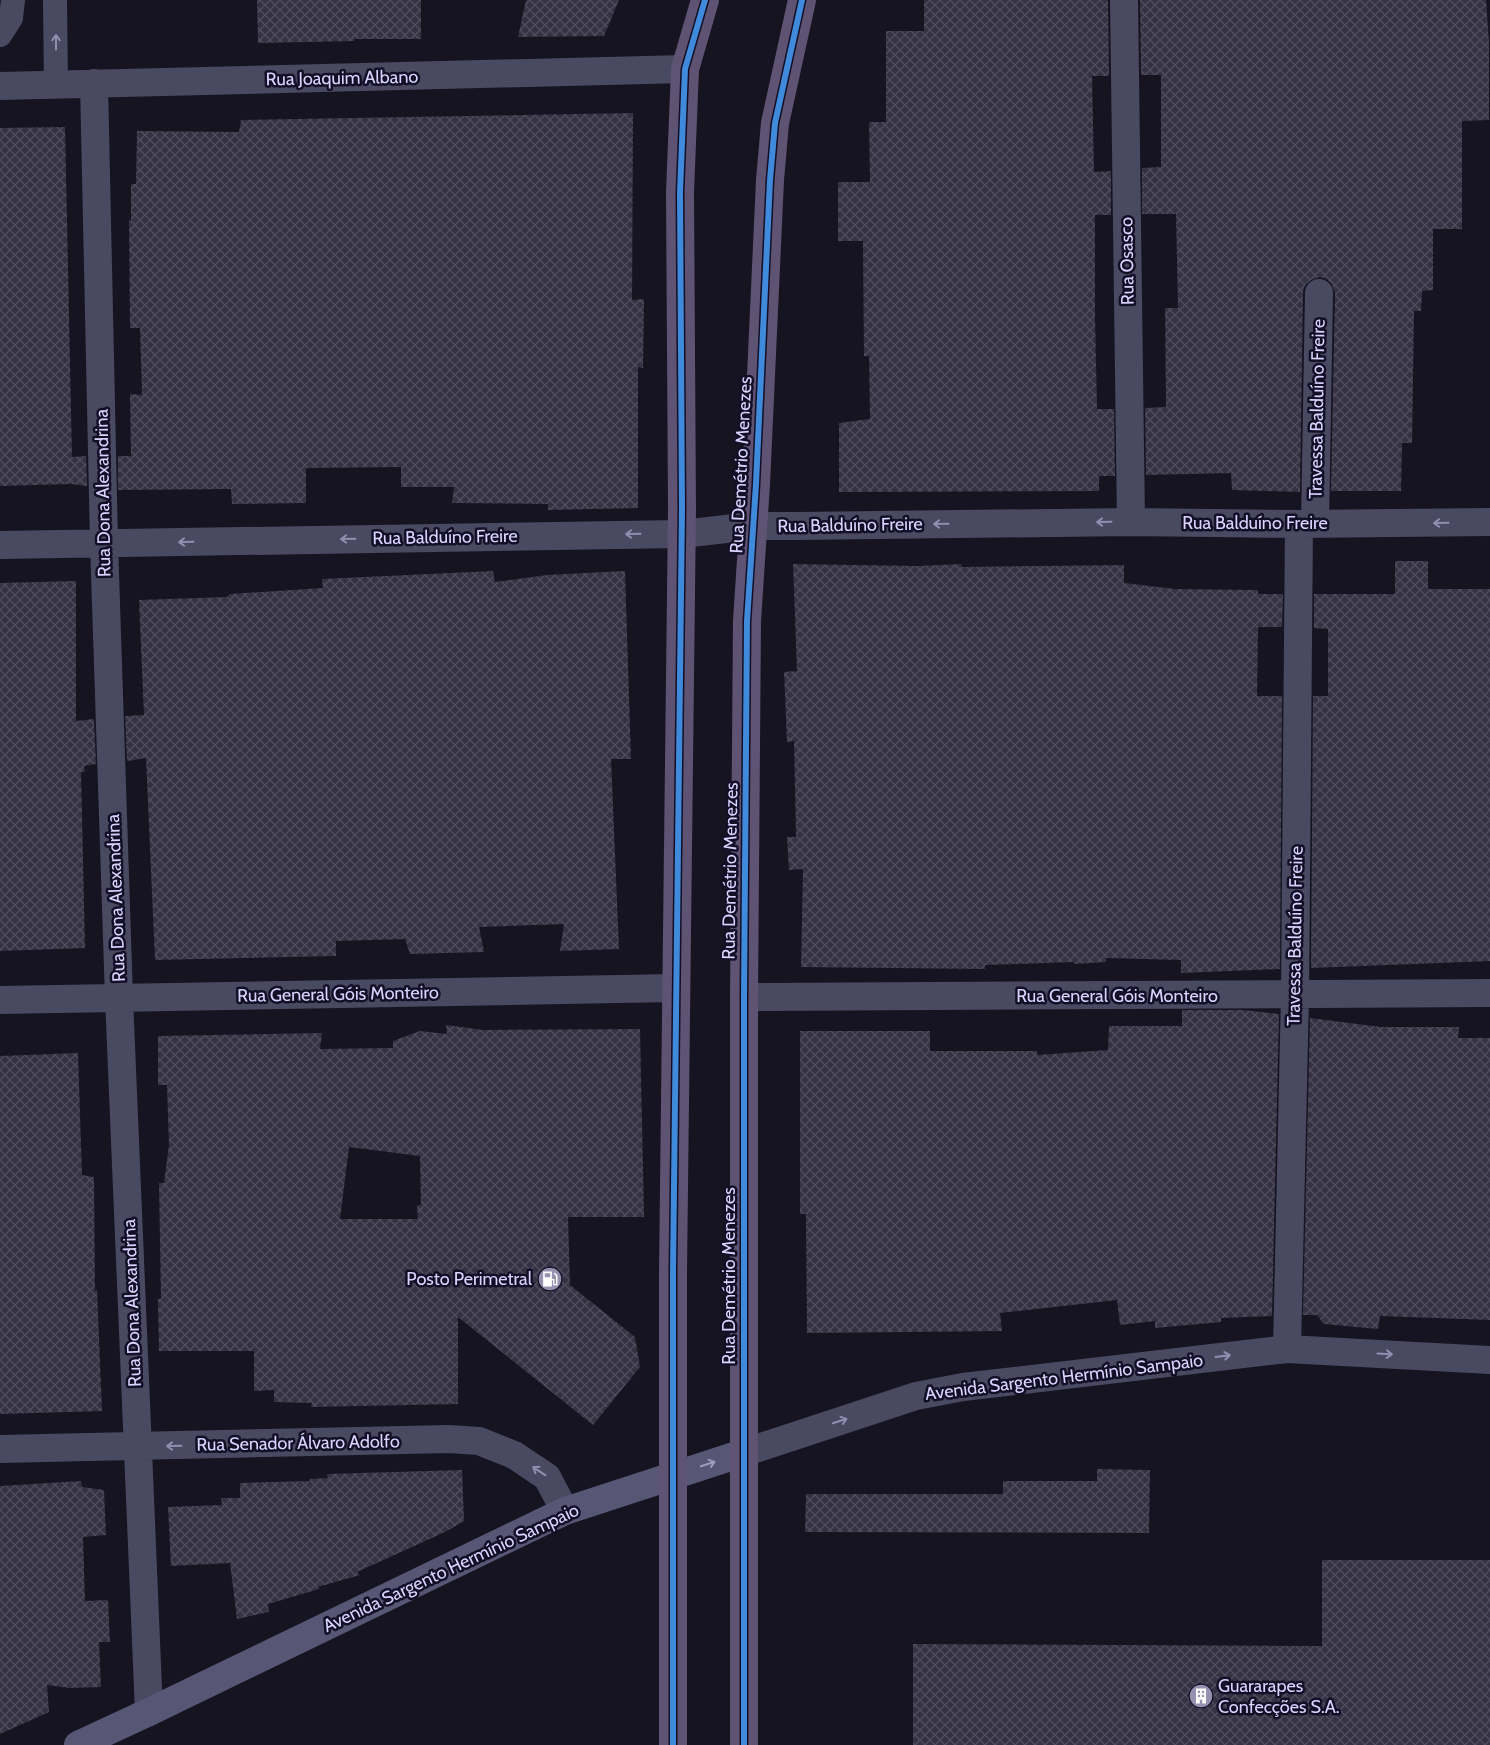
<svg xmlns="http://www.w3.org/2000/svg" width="1490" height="1745" font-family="Cabin,sans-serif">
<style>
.building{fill:url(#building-cross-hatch);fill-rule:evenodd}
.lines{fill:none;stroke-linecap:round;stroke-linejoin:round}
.service{stroke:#4a4962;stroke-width:24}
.minor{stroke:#4a4962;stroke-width:28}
.secondary{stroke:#575674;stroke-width:28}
.primary{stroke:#5e5373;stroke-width:28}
.cycleway-casing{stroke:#130f26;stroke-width:9}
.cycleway{stroke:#408adc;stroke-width:6}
.oneway{stroke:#928eb0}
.oneway2{stroke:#9e9bc0}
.labels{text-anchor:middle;stroke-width:5;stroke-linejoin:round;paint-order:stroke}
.street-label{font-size:18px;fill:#d9d4ff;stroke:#130f26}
.poi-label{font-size:18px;fill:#d9d4ff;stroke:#130f26;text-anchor:end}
</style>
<defs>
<pattern id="building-cross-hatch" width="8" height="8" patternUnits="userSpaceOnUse" patternTransform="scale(1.25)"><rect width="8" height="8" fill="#343243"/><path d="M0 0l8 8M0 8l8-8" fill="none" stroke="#514f5f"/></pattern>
</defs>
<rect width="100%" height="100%" fill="#161421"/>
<path class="building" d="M257,0H421V39H354V41L258,43Z
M526,0H619L604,36L518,37Z
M924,0H1108L1109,76H1092L1094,172L1111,171V215H1095V317L1097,409H1114L1115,476H1099V491L839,492V423L870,419L869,356H864L863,241H838V182H870L869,122H886V31H924Z
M1140,0H1486L1489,42V120L1462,121V229H1433V290L1422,291L1421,311H1414L1412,443H1402L1401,491H1331L1335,293L1332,285L1327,279L1320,277L1311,280L1305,285L1303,293L1300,492L1232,490L1231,473L1146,475L1145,408L1166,407L1165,308H1178L1176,214H1142V168L1161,167V75H1141Z
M633,113L632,300L644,299L643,368L638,367V508L548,510V504L452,503L454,487H401V467L306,468V503L232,504L231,489L118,490V456H131L130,394L142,395L140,328H130L129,220L131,221V184H136L137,131L239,132L241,120Z
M65,127L72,457L86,456L87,486L71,484L0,486V128Z
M1395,561H1428V589H1490V961L1311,968L1313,696H1328V629L1314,628V594H1395Z
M793,564L918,566L961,564L962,567L1124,565V583L1175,589L1258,590V594H1283L1282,627H1258L1257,696H1282L1280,969L1181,973V960L1106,958V962L1074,964V962L985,965V969L801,967L803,869L789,870L787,837H796L794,741L787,742L784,672L797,671Z
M493,571L495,582L547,575L625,571L631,759H611L619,949L560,951L564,924L479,927L484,952L410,954L405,939L336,941V956L155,960L146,758L127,761L125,716L144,715L139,600L227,597L230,594L323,588L322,579Z
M76,581V721L94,719L96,764L84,766L85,772H81L85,948L0,951V583Z
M1182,1010H1243L1279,1014L1272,1316L1221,1318V1322L1155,1328V1321L1120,1325L1117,1300L1000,1313L1002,1331L807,1333L806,1214H800V1031H930V1051H1037V1055L1108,1050L1109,1026H1182Z
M1310,1018L1381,1027H1459L1458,1038H1490V1320L1380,1316L1378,1329L1324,1324L1317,1315H1303Z
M446,1025L483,1030L640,1029L644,1217H568L570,1285L635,1337L640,1367L593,1425L458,1317V1404L311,1407L312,1403L274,1402V1390L254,1391V1351H159L158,1299H161L159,1183H164L169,1145L167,1085H158V1036L322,1033L320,1049L393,1048V1041L420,1031L447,1034ZM349,1147L420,1156L421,1205L417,1206L418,1219H340Z
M78,1053L82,1175L94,1177L95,1291L97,1290L102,1411L0,1414V1056Z
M1097,1469L1150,1470L1149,1533L805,1532L806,1494H1003V1481H1097Z
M462,1470L464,1521L445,1532L357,1572L360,1575L318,1587L319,1589L268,1604L269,1612L237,1619L230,1563L171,1566L168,1507L222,1505L221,1498H240V1483L310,1481V1479L328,1478L327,1474Z
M81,1481L82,1487L104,1490L106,1535L83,1537L85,1601L108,1600L110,1642H99L101,1687L70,1688L47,1685L49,1712L0,1734V1486Z
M1322,1560H1490V1745H913V1644L1322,1646Z"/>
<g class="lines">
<path class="service" d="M55,0L56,85
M0,35L11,18L13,0"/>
<path class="minor" d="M1124,0L1131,522
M94,83L104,543L119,998L149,1712
M0,86L685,69
M1315,524L1319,293
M0,545L682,534L752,526H797L1131,522L1299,524L1490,522
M744,997L1490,993
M0,1000L675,988
M1287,1349L1295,995L1299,524
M0,1449L449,1439L479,1441L514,1455L547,1477L565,1511
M743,1453L916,1396L963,1387L1287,1349L1490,1360"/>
<path class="secondary" d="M78,1745L149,1712L565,1511L743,1453"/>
<path class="primary" d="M673,1745V1272L682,508L680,192L685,69L705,0
M744,1745V997L747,621L756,484L770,180L775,123L802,0"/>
<g class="cycleway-casing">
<path id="cycleway" d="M673,1745V1272L682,508L680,192L685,69L705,0
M744,1745V997L747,621L756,484L770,180L775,123L802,0"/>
</g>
<use href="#cycleway" class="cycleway"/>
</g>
<defs><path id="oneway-shaft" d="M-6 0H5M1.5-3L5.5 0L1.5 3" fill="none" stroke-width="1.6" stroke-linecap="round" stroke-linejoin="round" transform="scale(1.25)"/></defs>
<g class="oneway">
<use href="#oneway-shaft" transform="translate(56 42) rotate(-90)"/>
<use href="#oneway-shaft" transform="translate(1104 522) rotate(179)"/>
<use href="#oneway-shaft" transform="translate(1441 523) rotate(179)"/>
<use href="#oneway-shaft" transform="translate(941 524) rotate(179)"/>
<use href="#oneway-shaft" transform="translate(633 534) rotate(179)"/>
<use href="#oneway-shaft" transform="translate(348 539) rotate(179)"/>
<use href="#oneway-shaft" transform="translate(186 542) rotate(179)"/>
<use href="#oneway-shaft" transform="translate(1385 1354) rotate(3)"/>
<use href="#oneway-shaft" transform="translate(1223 1356) rotate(-7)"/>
<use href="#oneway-shaft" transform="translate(840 1421) rotate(-18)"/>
<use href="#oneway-shaft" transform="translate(174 1446) rotate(179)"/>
<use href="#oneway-shaft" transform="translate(539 1471) rotate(-147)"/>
</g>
<use class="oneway2" href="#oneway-shaft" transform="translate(708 1464) rotate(-18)"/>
<defs>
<g id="fuel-disc" transform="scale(1.25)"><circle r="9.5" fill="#9591b1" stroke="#130f26"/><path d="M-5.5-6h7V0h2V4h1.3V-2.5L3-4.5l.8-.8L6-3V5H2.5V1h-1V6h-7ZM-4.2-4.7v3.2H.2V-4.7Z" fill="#fff"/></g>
<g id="building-disc" transform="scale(1.25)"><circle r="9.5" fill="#9591b1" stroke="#130f26"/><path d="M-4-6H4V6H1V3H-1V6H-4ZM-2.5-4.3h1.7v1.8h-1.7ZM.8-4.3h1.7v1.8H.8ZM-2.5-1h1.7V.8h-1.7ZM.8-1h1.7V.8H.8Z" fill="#fff"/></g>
</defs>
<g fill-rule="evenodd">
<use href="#fuel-disc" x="550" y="1279"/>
<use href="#building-disc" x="1201" y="1696"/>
</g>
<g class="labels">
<g class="street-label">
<text transform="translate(342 78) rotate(-1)" y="6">Rua Joaquim Albano</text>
<text transform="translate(1127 261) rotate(-91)" y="6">Rua Osasco</text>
<text transform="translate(1317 409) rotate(-89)" y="6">Travessa Balduíno Freire</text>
<text transform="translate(741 465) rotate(-87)" y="6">Rua Demétrio Menezes</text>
<text transform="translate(103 493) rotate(-91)" y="6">Rua Dona Alexandrina</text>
<text x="1255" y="529">Rua Balduíno Freire</text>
<text transform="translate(850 525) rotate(-1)" y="6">Rua Balduíno Freire</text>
<text transform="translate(445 537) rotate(-1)" y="6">Rua Balduíno Freire</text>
<text transform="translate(730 871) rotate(-89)" y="6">Rua Demétrio Menezes</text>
<text transform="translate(116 898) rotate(-92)" y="6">Rua Dona Alexandrina</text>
<text transform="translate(1295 936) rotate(-89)" y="6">Travessa Balduíno Freire</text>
<text transform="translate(338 994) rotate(-1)" y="6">Rua General Góis Monteiro</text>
<text x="1117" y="1002">Rua General Góis Monteiro</text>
<text transform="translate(729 1276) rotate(-90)" y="6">Rua Demétrio Menezes</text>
<text transform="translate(132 1303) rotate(-92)" y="6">Rua Dona Alexandrina</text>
<text transform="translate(1064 1377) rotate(-7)" y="6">Avenida Sargento Hermínio Sampaio</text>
<text transform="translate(298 1443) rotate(-1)" y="6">Rua Senador Álvaro Adolfo</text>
<text transform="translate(451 1568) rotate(-25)" y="6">Avenida Sargento Hermínio Sampaio</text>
</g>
<g class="poi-label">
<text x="532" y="1285">Posto Perimetral</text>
<text x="1218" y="1692" text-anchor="start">Guararapes<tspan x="1218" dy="21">Confecções S.A.</tspan></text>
</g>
</g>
</svg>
